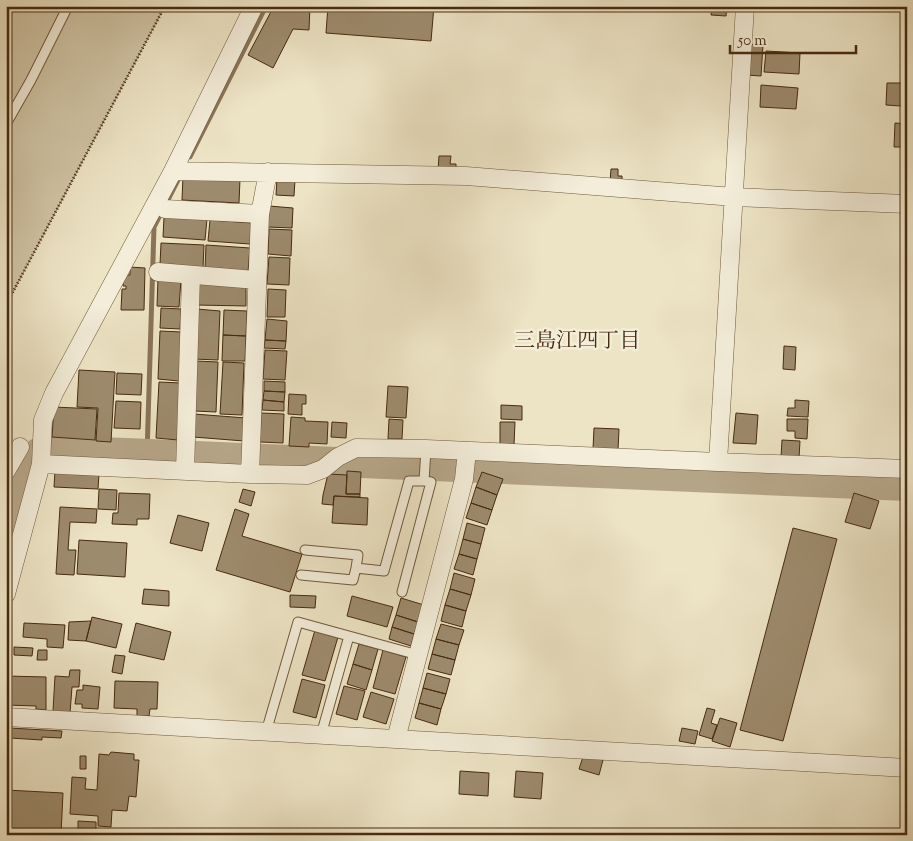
<svg xmlns="http://www.w3.org/2000/svg" width="913" height="841" font-family="'Sorts Mill Goudy','Noto Serif JP',serif">
<style>
.green{fill:#d1c5a6;stroke:#8c785a}
.lines{fill:none;stroke-linecap:round;stroke-linejoin:round}
.stream{stroke:#897457;stroke-width:5}
.river{stroke:#b5a587;stroke-width:30}
.building{fill:#9d8b6d;stroke:#472b0e}
.service-casing{stroke:#70593c;stroke-width:11}
.minor-casing{stroke:#70593c;stroke-width:19}
.path{stroke:#472b0e;stroke-width:3;stroke-dasharray:1 2.5;stroke-linecap:butt}
.service{stroke:#f3edd9;stroke-width:9}
.minor{stroke:#f3edd9;stroke-width:18}
.labels{text-anchor:middle;stroke-width:5;stroke-linejoin:round;paint-order:stroke}
.neighbourhood-label{font-size:21px;fill:#472b0e;stroke:#f3edd9}
</style>
<rect width="100%" height="100%" fill="#ede4c5"/>
<filter id="stains"><feTurbulence type="fractalNoise" baseFrequency=".004" numOctaves="4"/><feColorMatrix values="0 0 0 0 .2 0 0 0 0 .09 0 0 0 0 .02 0 0 0 .5 -.17"/></filter>
<radialGradient id="worn" r=".72"><stop offset=".6" stop-color="#630" stop-opacity="0"/><stop offset="1" stop-color="#630" stop-opacity=".3"/></radialGradient>
<path class="green" d="M6,6H165L6,305Z"/>
<g class="lines">
<path class="stream" d="M190,157L266,6
M147,454L154,227L179,178"/>
<path class="river" d="M6,550L30,463L38,453L55,450L907,486"/>
</g>
<path class="building" d="M274,6H310L309,30L293,29L273,68L248,55Z
M328,6H434L431,41L326,33Z
M712,6H727L726,16L711,15Z
M749,44L763,45L761,76L746,75Z
M766,51L800,53L799,74L764,72Z
M887,83H903L901,106L886,105Z
M761,85L798,88L796,109L760,107Z
M895,123L907,124V147H894Z
M439,156H451L450,164H456V171L438,170Z
M611,169H618V176H622V182H610Z
M183,176L240,179L239,203L182,200Z
M277,179L295,180L294,196L276,195Z
M269,206L293,208L292,228L268,227Z
M164,217L207,219L205,240L163,237Z
M210,220L252,223L250,244L208,241Z
M269,229L292,230L291,256L268,254Z
M161,243L204,245L203,268L160,265Z
M206,245L250,248L248,272L205,269Z
M269,257L290,258L289,285L267,284Z
M130,267L145,268L144,310H121L122,289H126V286H123V275H130Z
M158,278L181,280L179,307L157,306Z
M197,284L246,286V306L196,305Z
M268,289L286,290L285,317H267Z
M161,308L181,309L180,329L160,328Z
M197,309L220,311L218,360L194,359Z
M224,310L247,311L246,336L223,335Z
M267,319L287,321L286,341L265,340Z
M160,331L182,332L179,381L158,379Z
M223,335L246,336L245,361H222Z
M265,340L286,341L285,349L264,348Z
M784,346L796,347L795,370L783,369Z
M265,350L287,351L285,380L263,379Z
M196,361L218,362L216,412L194,411Z
M223,362L244,363L242,415L220,414Z
M79,370L115,372L111,442L96,441L98,408L77,407Z
M117,373L142,374L141,395L116,394Z
M264,381L285,382V392L264,391Z
M159,382L181,383L178,440L156,438Z
M388,386L408,387L406,418L386,417Z
M264,391L285,392L284,402L263,400Z
M289,394L306,395V404H302V415L288,414Z
M263,400L284,402V411L262,410Z
M795,400L809,401L808,417L787,416L788,408H795Z
M116,401L141,402L140,429L114,428Z
M501,405L522,406V420L501,419Z
M54,407L97,409L95,440L52,437Z
M261,413L284,414L283,443L260,442Z
M736,413L758,415L756,444L733,443Z
M194,414L246,418L244,441L193,437Z
M291,417L305,418V421L328,422L327,444L309,443V447L289,446Z
M389,419L403,420L402,439H388Z
M787,419H808L807,439L795,438V431H787Z
M332,422L347,423L346,438L331,437Z
M500,422H515L514,445H500Z
M594,428L619,429L618,450L593,449Z
M782,440L800,441L799,458L781,457Z
M55,471L99,474L98,489L54,487Z
M347,471L361,472L360,494H346Z
M482,472L503,479L497,495L476,487Z
M328,474L347,475L346,494H360V497L334,496L333,505L322,504L323,495Z
M476,487L497,495L492,510L471,503Z
M99,489L117,490L116,510L98,509Z
M243,489L255,492L251,506L239,502Z
M119,493L150,494L149,519H137V525L112,524L113,513H118Z
M854,493L879,501L870,529L845,522Z
M334,496L368,498L367,525L332,523Z
M471,503L492,510L487,525L466,518Z
M60,507L97,509L96,523L70,522L68,550H76L74,575L56,574Z
M235,509L249,514L242,536L302,554L290,592L216,570Z
M178,515L209,523L202,551L170,543Z
M467,523L485,528L481,544L463,539Z
M793,528L837,539L783,741L740,730Z
M463,539L481,544L477,559L459,554Z
M79,540L127,543L125,577L77,574Z
M459,554L477,559L473,575L454,569Z
M454,573L475,579L471,595L450,589Z
M144,589L169,591V606L142,604Z
M450,589L471,595L466,611L445,605Z
M290,595L316,596L315,608L290,607Z
M352,596L393,607L387,627L347,616Z
M401,598L424,605L418,622L396,615Z
M445,605L466,611L462,627L441,621Z
M396,615L418,622L414,634L392,627Z
M92,617L122,624L116,648L86,641Z
M91,621L86,641L68,640L69,622Z
M24,623L65,625L63,648L47,647V639L23,637Z
M136,623L171,632L164,660L129,652Z
M441,624L464,630L459,645L436,639Z
M392,627L414,634L411,646L389,639Z
M315,630L338,637L325,681L302,675Z
M436,639L459,645L455,660L432,654Z
M10,644V667H6V645Z
M359,644L378,649L372,670L353,664Z
M14,647L33,648L32,656L14,655Z
M38,650H47V660H37Z
M383,650L406,657L395,694L373,688Z
M432,654L455,660L451,675L428,669Z
M115,655L125,656L122,674L112,672Z
M353,664L372,670L366,690L347,684Z
M70,670H80L79,687H72L70,713L53,711L55,676L69,677Z
M427,673L450,679L446,694L423,688Z
M6,676L46,677V710L36,709V706L6,705Z
M302,679L325,685L316,718L293,712Z
M115,681L158,682L157,709H150L149,716H137V709L114,708Z
M83,685L100,687L98,709L82,708V704H75L77,690H83Z
M344,686L365,691L357,720L336,714Z
M423,688L446,694L441,709L419,703Z
M371,692L394,699L386,724L363,717Z
M419,703L441,709L437,725L415,718Z
M707,708L715,710L711,723L717,725L712,739L699,735Z
M720,718L737,723L730,747L712,741Z
M10,728L62,731L61,738L42,737V740L10,738Z
M682,728L698,731L695,744L679,741Z
M111,752L134,754V760H139L136,797L129,796L127,811L112,810L111,827L98,826V816L70,814L72,777L86,778L85,789L97,790L99,754L109,755Z
M584,754L603,760L599,775L579,769Z
M80,756H86V769H80Z
M460,771L489,773L488,796L459,794Z
M516,771L543,773L541,799L514,797Z
M6,790L63,793L61,835L6,834Z
M78,821L96,822V835H78Z"/>
<g class="lines">
<g class="service-casing">
<path id="service" d="M6,124L31,80L68,6
M305,550L358,555L356,568
M301,575L353,580L356,568L384,571L409,481H424
M402,592L431,482L424,481L426,449
M266,732L298,622L418,655
M321,735L349,636"/>
</g>
<g class="minor-casing">
<path id="minor" d="M173,171L466,176L734,197L907,204
M165,209L260,214
M158,272L257,280
M718,462L745,6
M41,464L43,420L54,393L173,171L254,6
M6,471L20,447
M185,471L191,275
M250,474L260,214L268,172
M6,594L41,464L250,474L307,475L323,469L338,457L356,448L426,449L718,462L907,469
M6,717L907,768
M396,739L464,479L467,451"/>
</g>
<path class="path" d="M6,305L165,6"/>
<use href="#service" class="service"/>
<use href="#minor" class="minor"/>
</g>
<g class="labels">
<g class="neighbourhood-label">
<text x="577" y="347">三島江四丁目</text>
</g>
</g>
<rect width="913" height="841" fill="none" stroke="#ede4c5" stroke-width="25"/>
<rect x="8" y="8" width="898" height="826" fill="none" stroke="#472b0e" stroke-width="2.5"/>
<rect x="12" y="12" width="888" height="816" fill="none" stroke="#472b0e"/>
<path d="M730 45v8h126v-8" fill="none" stroke="#472b0e" stroke-width="2.5"/>
<text x="738" y="45" font-size="15" fill="#472b0e" stroke="#f3edd9" stroke-width="4" paint-order="stroke">50 m</text>
<rect width="100%" height="100%" filter="url(#stains)"/>
<rect width="100%" height="100%" fill="url(#worn)"/>
</svg>
